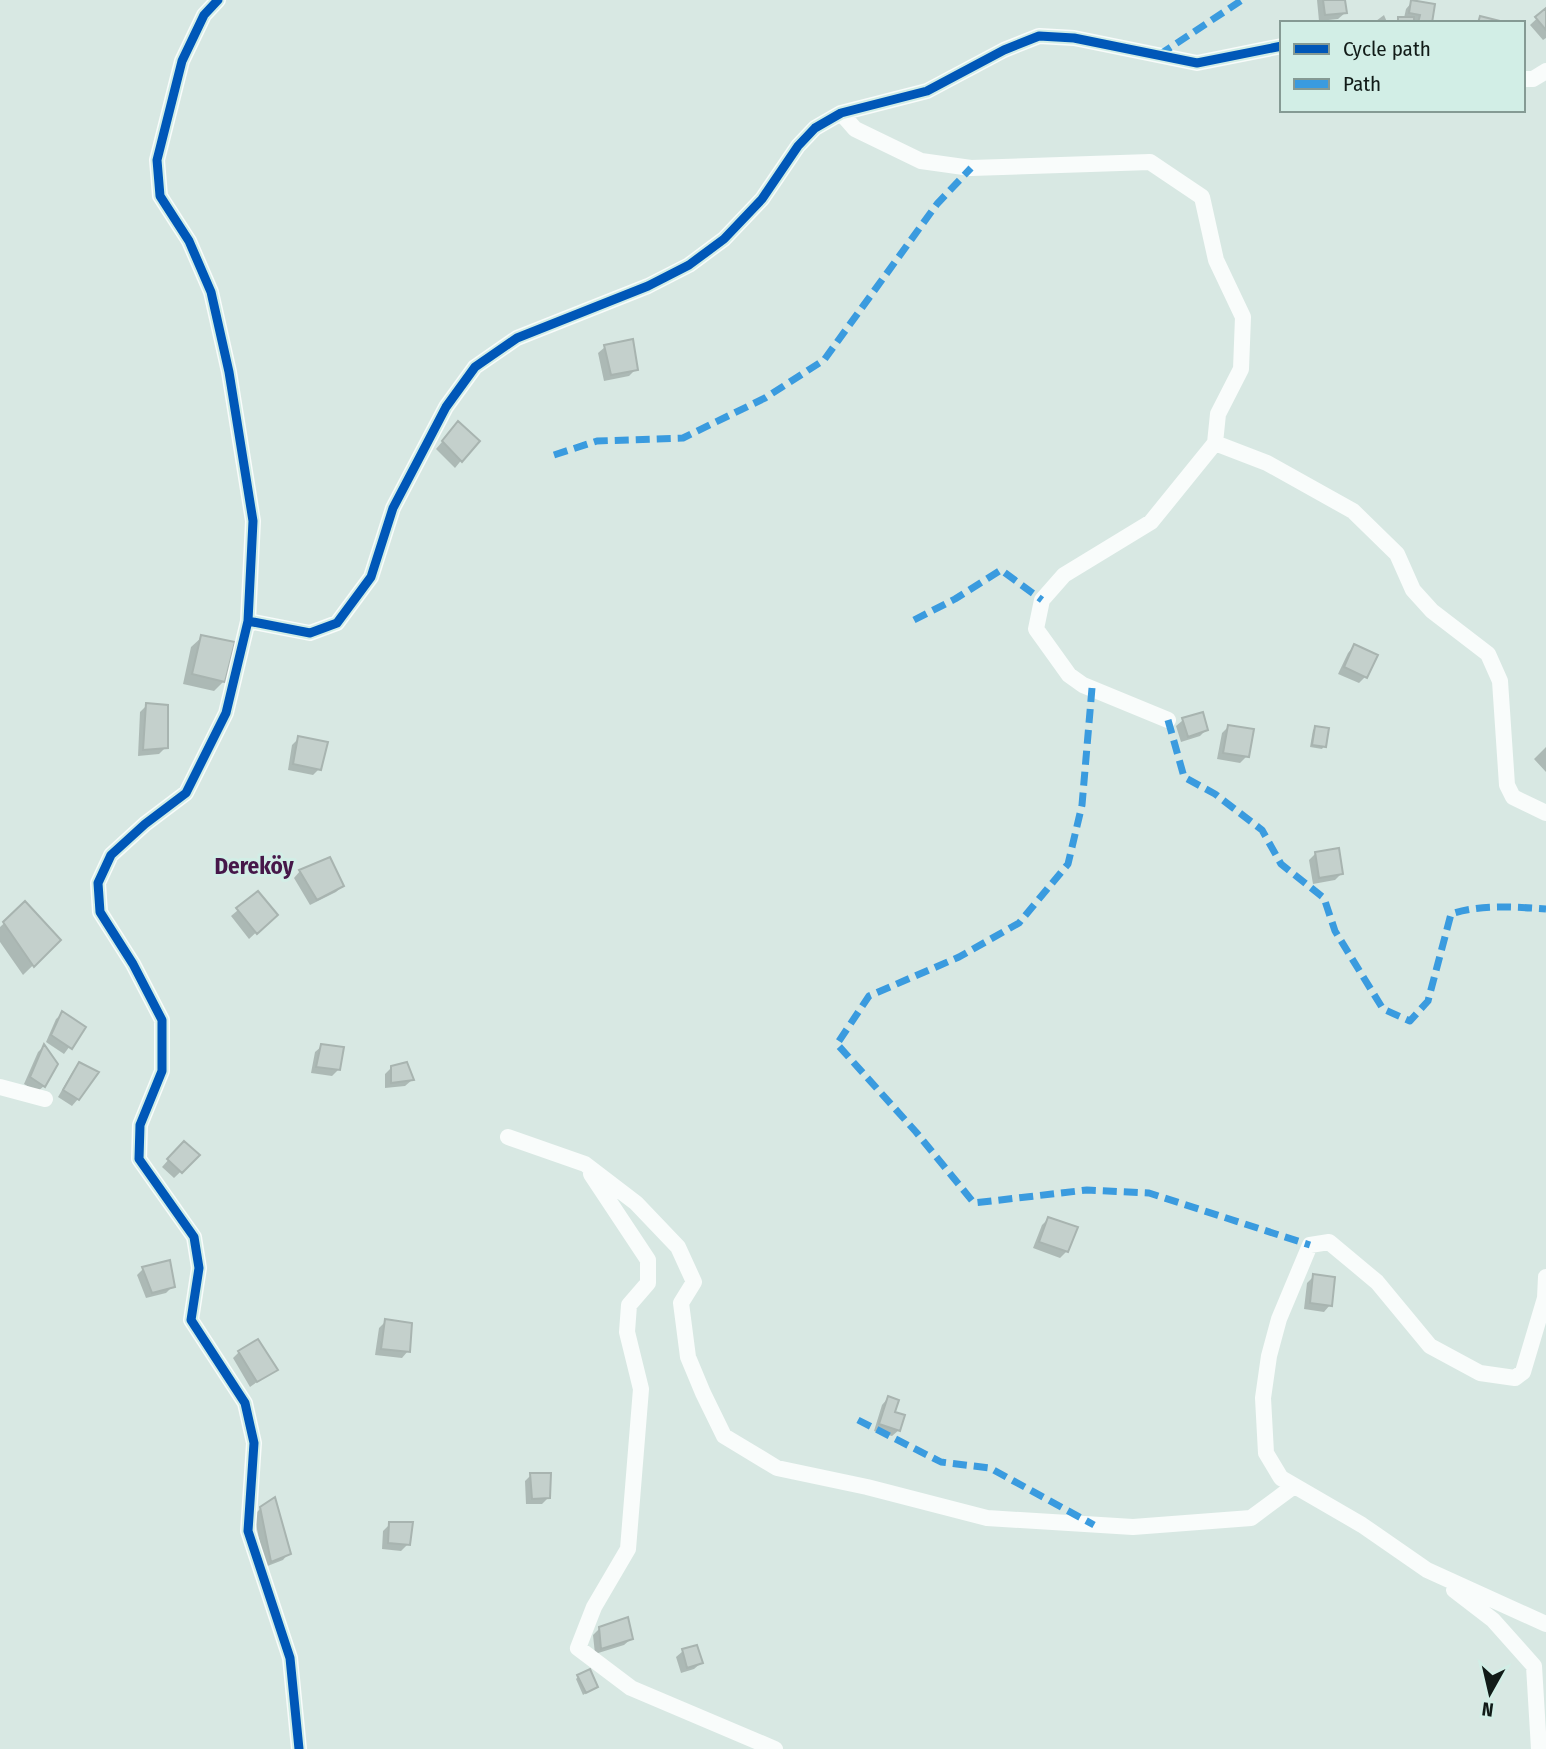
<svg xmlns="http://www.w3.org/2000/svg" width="1546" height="1749" font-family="'Fira Sans Condensed',sans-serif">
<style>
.shadow{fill:#0003}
.building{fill:#c4d0cc;stroke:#a8b4b0;stroke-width:2}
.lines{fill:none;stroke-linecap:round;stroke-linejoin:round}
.minor{stroke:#f9fcfb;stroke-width:16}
.quiet{stroke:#3a9bdf;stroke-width:7;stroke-dasharray:14 7;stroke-linecap:butt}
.cycleway-casing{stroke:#d2eee6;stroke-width:13}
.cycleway{stroke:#0057b8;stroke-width:9}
.labels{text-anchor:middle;stroke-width:6;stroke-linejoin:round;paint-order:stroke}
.quarter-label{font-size:23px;font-weight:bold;fill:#461749;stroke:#d2eee6}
</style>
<rect width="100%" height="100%" fill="#d8e8e3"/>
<path class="shadow" d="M1317,0H1344L1345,13L1338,19L1319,21Z
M1412,2L1430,23H1396L1398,18H1404L1406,9Z
M1546,10V38L1543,40L1530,25Z
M1384,15L1387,22L1377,23L1376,21Z
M605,347L636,369L629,376L604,381L598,353Z
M452,430L477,441L455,468L436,449Z
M202,637L224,681L214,691L183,684L191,647Z
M1354,646L1366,676L1359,683L1338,674L1348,653Z
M147,705L166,747L159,754L138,756L140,712Z
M1183,720L1206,730L1200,736L1181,742L1176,726Z
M1228,727L1247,756L1240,763L1217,759L1222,733Z
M1316,727L1324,746L1322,749L1310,747L1313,730Z
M299,738L319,769L313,775L288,770L292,745Z
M1546,747V772L1534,759Z
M1315,854L1341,874L1335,880L1313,884L1309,860Z
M300,871L342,886L336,892L310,905L294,878Z
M258,893L275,915L249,939L231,916Z
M25,904L59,940L23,975L0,942V927Z
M63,1013L84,1027L64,1054L46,1042L56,1019Z
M44,1046V1086L37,1092L24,1084L38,1052Z
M322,1046L338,1070L332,1076L311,1073L315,1052Z
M80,1064L78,1099L72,1106L58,1097L73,1071Z
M392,1067L412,1080L405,1086L385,1088V1074Z
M178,1149L198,1155L174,1178L162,1167Z
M1048,1219L1067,1251L1060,1258L1033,1248L1042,1225Z
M143,1269L173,1286L166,1293L146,1298L137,1275Z
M1314,1276L1330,1305L1324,1312L1304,1309L1307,1283Z
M386,1321L408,1351L402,1358L375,1355L379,1328Z
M239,1352L275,1369L250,1387L233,1358Z
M888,1398L899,1430L892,1436L874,1431L882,1405Z
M531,1475L548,1498L542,1504H526L525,1481Z
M261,1508L289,1553L283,1560L265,1567L254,1515Z
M390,1524L408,1544L401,1551L382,1549L383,1531Z
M600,1628L631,1639L624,1645L595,1654L593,1635Z
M683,1651L701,1663L694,1669L681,1673L676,1657Z
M578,1677L596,1687L583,1695L576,1679Z"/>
<path class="building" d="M1323,0H1345L1347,13L1325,15Z
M1411,0L1435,4L1432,23H1418L1420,15L1409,13Z
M1546,8V30L1535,17Z
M1480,16L1508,23H1478Z
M1398,17H1414V23H1398Z
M633,339L638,370L611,375L604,345Z
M458,421L480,441L462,462L442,441Z
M201,635L235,642L225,682L192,674Z
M1354,644L1378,655L1367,678L1344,667Z
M146,703L168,705V748L143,750Z
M1203,712L1208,730L1188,737L1182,718Z
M1228,725L1254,729L1249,757L1223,753Z
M1315,726L1329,728L1326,747L1312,745Z
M298,736L328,742L321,770L293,764Z
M1339,848L1343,874L1319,878L1315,852Z
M330,857L344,886L317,900L299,870Z
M258,891L278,915L257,934L236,908Z
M25,901L61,940L34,967L3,922Z
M62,1011L86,1027L72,1049L51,1035Z
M44,1044L58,1064L45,1087L30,1077Z
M321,1044L344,1047L340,1070L316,1067Z
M79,1062L99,1072L79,1100L63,1090Z
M407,1062L414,1080L391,1083V1066Z
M184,1141L200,1155L182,1173L167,1159Z
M1048,1217L1078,1227L1068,1252L1039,1242Z
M170,1260L175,1287L152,1293L142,1267Z
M1313,1274L1335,1277L1332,1306L1310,1303Z
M385,1319L412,1323L410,1352L381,1349Z
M258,1339L278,1370L257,1382L238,1351Z
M888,1396L899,1400L895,1412L905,1415L900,1431L879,1424Z
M530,1473H551L550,1498L532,1499Z
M275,1497L291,1554L271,1562L260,1507Z
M389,1522H413L410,1545L388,1543Z
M628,1617L633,1639L601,1649L599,1627Z
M697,1645L703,1663L687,1668L682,1649Z
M590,1669L598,1687L586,1693L577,1675Z"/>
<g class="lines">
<path class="minor" d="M218,0L204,15L182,61L157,160L160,196L189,241L211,292L229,372L253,521L248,621L226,713L186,793L145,824L111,855L98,883L100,912L133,964L162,1020V1071L140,1125L139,1159L194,1237L199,1268L191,1320L245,1403L254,1443L248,1531L290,1658L299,1749
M1523,79H1533L1546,71
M841,113L855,129L921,161L971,168L1150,162L1202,197L1216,260L1243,317L1241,369L1218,414L1215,443L1267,463L1353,511L1397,554L1413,590L1432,611L1488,654L1500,681L1507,785L1513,797L1546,813
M248,621L310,633L337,623L371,577L393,508L446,407L475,367L517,338L648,286L689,265L724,239L762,199L798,146L815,128L841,113L927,91L1004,50L1039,36L1074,38L1197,63L1282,46
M1168,720L1083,685L1069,675L1036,629L1042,600L1064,575L1151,522L1215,443
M0,1087L45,1099
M508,1137L585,1164L636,1203L678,1247L694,1282L681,1303L688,1357L703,1393L724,1436L777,1468L867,1487L987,1518L1133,1527L1251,1518L1294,1486
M591,1174L648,1260V1283L629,1305L627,1332L641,1389L628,1549L594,1607L578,1648L631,1688L775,1749
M1546,1277L1545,1298L1523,1372L1515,1378L1480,1373L1430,1346L1377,1282L1329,1242L1310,1245L1279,1319L1269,1356L1263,1398L1266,1453L1281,1478L1362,1525L1427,1570L1546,1624
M1454,1590L1493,1620L1534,1666L1539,1749"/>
<path class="quiet" d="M1159,55L1242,0
M554,455L597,441L683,438L765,398L824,360L937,204L971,168
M914,620L955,599L1001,570L1042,600
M1092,688L1082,805L1068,864L1019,923L959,957L869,996L837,1044L916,1132L974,1203L1087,1190L1149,1193L1310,1245
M1168,720L1184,777L1215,794L1262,830L1281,864L1324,898L1335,931L1383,1009L1410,1021L1428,1001L1451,914C1481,904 1515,907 1546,909
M858,1420L941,1462L990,1468L1094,1525"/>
<g class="cycleway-casing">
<path id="cycleway" d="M218,0L204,15L182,61L157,160L160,196L189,241L211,292L229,372L253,521L248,621L226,713L186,793L145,824L111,855L98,883L100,912L133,964L162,1020V1071L140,1125L139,1159L194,1237L199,1268L191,1320L245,1403L254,1443L248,1531L290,1658L299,1749
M248,621L310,633L337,623L371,577L393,508L446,407L475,367L517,338L648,286L689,265L724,239L762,199L798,146L815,128L841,113L927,91L1004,50L1039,36L1074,38L1197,63L1282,46"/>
</g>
<use href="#cycleway" class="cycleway"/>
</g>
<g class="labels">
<g class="quarter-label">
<text x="254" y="874">Dereköy</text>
</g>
</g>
<rect x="1280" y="21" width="245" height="91" fill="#d2eee6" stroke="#859a94" stroke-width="2"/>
<rect x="1294" y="44" width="35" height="10" fill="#0057b8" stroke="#859a94" stroke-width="2"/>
<text x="1343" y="56" font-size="21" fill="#111b18">Cycle path</text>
<rect x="1294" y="79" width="35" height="10" fill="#3a9bdf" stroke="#859a94" stroke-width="2"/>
<text x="1343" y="91" font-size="21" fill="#111b18">Path</text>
<g transform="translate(1490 1693) rotate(188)" stroke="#d2eee6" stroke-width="5" paint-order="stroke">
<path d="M0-5L12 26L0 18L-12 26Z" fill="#111b18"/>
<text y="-10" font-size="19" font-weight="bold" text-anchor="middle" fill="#111b18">N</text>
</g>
</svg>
